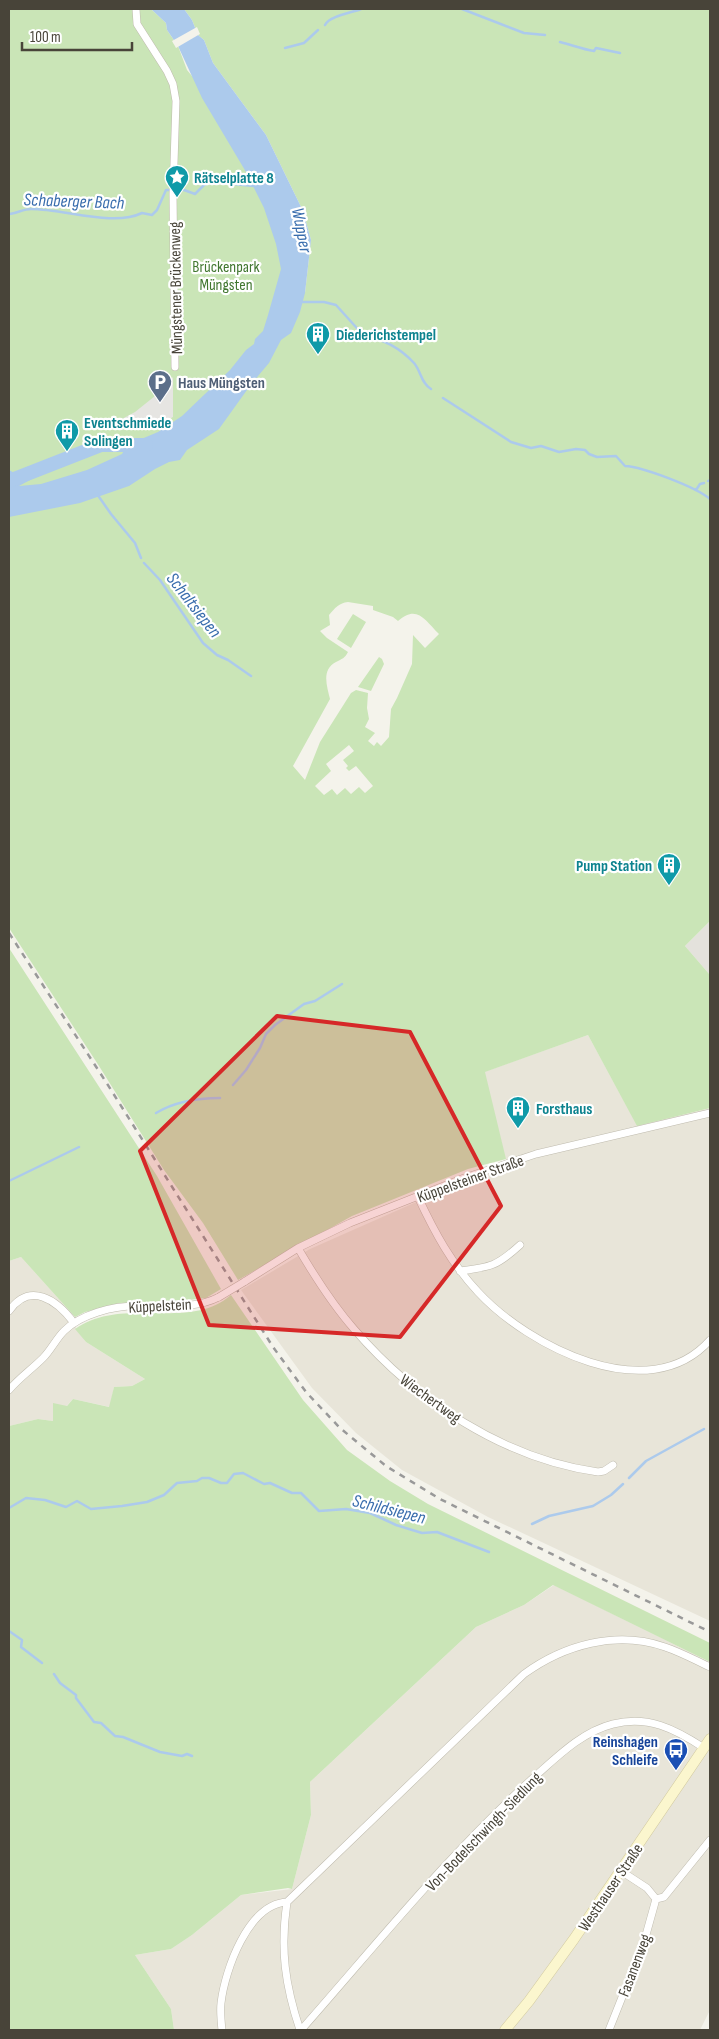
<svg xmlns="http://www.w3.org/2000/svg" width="719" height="2039" font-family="'Sofia Sans Condensed',sans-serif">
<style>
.residential{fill:#e8e5d9}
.industrial{fill:#e4e2dc}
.green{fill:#cae5b7;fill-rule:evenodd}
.parking{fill:#e6e5e2}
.water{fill:#accaec}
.pier{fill:#f4f3eb}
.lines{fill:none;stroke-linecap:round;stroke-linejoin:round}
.stream{stroke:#accaec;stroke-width:2.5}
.river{stroke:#accaec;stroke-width:14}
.street-casing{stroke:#bfbbae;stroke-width:8}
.secondary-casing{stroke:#d1c99e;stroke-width:11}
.street{stroke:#fff;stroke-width:7}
.secondary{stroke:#fbf6ce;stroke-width:10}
.rail{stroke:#999;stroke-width:2.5;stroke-dasharray:6 6;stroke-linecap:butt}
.street-bridge-casing{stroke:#bfbbae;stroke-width:8;stroke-linecap:butt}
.street-bridge{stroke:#fff;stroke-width:7}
.marked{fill:#d62828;fill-opacity:0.2;stroke:#d62828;stroke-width:4;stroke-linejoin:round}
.labels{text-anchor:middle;stroke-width:4.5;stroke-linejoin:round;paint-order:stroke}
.culture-label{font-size:16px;font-weight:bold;fill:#0d838f;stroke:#fff;text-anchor:start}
.park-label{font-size:16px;fill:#417730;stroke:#fff}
.street-label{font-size:16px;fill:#484439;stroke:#fff}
.service-label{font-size:16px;font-weight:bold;fill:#4e5e75;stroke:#fff;text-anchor:start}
.transit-label{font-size:16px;font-weight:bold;fill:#164399;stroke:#fff;text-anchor:end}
.water-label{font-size:18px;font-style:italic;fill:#396dad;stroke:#fff}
</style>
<rect width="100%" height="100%" fill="#f4f3eb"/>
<path class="residential" d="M588,1035L637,1125L710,1108V1621L488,1517L402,1470L356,1433L312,1388L241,1290L310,1249L466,1180L507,1165L484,1072Z
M21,1257L75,1317L76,1329L86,1342L145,1379L132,1386L114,1387L110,1407L73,1399L53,1421L38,1419L9,1426V1261Z
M554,1585L710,1662V2010L700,2030H174L171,2009L135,1955L171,1949L192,1935L241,1895L292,1889L311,1815L310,1782L476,1627L524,1605Z"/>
<path class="industrial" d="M710,921V975L685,946Z"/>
<path class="green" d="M9,9H151L166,23L167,30L178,46L187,70L217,106L305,293L311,240L303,211L266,135L213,63L204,40L198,35L192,20L184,9H710V921L685,946L710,975V1108L637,1126L588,1035L485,1072L506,1159L468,1169L352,1216L238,1280L203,1223L164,1170L99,1066L9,928ZM348,602L373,606V610L393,617L398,621C417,604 425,620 439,634L425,648L413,635L412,664L397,698L391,709L389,737L381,746L377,742L374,746L368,741L375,733L365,727L369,719L367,708L368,693L356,690L351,693L320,742L305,780L293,766L330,699C327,686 321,670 336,662C342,659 345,658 348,652L327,638L320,631L330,625L329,615C335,608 339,603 348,602ZM349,745L354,751L343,760L348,766L346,768L349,771L356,766L373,786L365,793L359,787L351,794L345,788L337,795L332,789L324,795L315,786L331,771L326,764Z
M353,614L366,622L351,648L337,639Z
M379,657L382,659L384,664L371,691L358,687Z
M9,948L157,1176L221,1289L206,1298L179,1301L120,1303L85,1312L75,1317L21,1257L9,1261Z
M231,1295L303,1400L347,1450L390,1481L428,1504L710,1643V1662L553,1585L524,1605L476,1627L310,1782L311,1815L292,1889L288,1888L241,1895L192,1935L171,1949L135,1955L171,2009L174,2030H9V1426L38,1419L53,1421V1403L67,1406L73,1399L109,1407L114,1387L132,1386L145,1379L86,1342L75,1329C124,1295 188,1332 231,1295Z"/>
<path class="parking" d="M173,377V417L156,426L125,428L122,419L135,412L155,396Z"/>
<path class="water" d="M151,9H184L192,20L198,35L204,40L213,63L266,135L303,211L311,240L305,293L300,312L291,333L281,340L269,363L252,383L219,429L187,450L180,460L169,462L155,469L129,486L80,503L9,517V470L16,474L46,466L48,470L19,486L41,484L87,470L122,454L127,445L158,432L182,416L230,370L246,350L254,344L255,339L263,331L268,315L281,269L276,244L264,208L246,172L202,98L178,46L167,30L166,23Z
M115,437L127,441L122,449L97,451L96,442Z"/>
<path class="pier" d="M197,27L200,34L176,48L172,41Z"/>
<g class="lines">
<path class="stream" d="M462,9L524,33L545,35
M325,25C329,16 351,13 361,9
M560,42C572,45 582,49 594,51L596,48L620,53
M285,48L304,43L318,30
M9,214C17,213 24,209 31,209C65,209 113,227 142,213L152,215L157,210L166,190H184L195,194L204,185L211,182L254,186
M300,302H324L336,305L364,336C383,339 401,349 414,363C421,371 421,383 431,389
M443,398L511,442L531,448L541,446L559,452L576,449L585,450L589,454L597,457L616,456L625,466C643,467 696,487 710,499
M708,481L710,480
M696,490L700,484L704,483
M97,494L111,514L135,543L141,558
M144,563L160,580L203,643L217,655L228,660L251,676
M233,1085L246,1070L260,1048L266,1034L275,1025L304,1004L315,1001L342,984
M156,1113C176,1101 197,1098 220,1098
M9,1181L79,1147
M629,1478L646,1461L704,1429
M9,1508L26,1498L45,1500L66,1507L77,1501L91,1509L122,1506L147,1502L164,1495L177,1483L197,1481L202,1478H209L221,1483H227L234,1474L243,1473L264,1484L270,1483L292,1493H301L319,1511L346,1509L370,1513L396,1525L422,1533L437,1532L489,1552
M532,1524L549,1516L593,1506L611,1495L623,1484
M9,1631L22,1640L21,1647L42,1663
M54,1674L60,1683L76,1695V1698L94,1722L101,1723L115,1736L123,1737L160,1752L182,1756L187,1754L192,1756"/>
<path class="river" d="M9,481L101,445H146"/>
<g class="street-casing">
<path id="street" d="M136,9L137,24L167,71L173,84L176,101L173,194L175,367
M418,1197C435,1233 451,1263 478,1292C528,1346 649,1409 710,1340
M298,1248C315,1277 332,1304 354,1329C415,1400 504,1459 598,1472L604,1471L613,1465
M460,1271C491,1267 497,1266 520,1245
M244,1282L298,1248L350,1223L464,1178L536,1154L710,1113
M9,1311C30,1281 57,1300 74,1323
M9,1390C19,1378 32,1369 43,1358C51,1350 56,1339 64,1331C81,1314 113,1306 136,1306C163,1305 194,1310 219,1297
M656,1899L664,1897L710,1840
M287,1902L524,1674C564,1645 616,1630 665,1647C680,1652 695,1660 710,1667
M222,2030C221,2021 220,2012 221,2003C225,1970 248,1904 287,1902C280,1949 285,1985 300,2030
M301,2030C376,1945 448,1855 532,1779C556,1758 581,1732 613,1724C648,1715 675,1729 704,1748
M609,2030L644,1942L656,1899L647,1888L621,1871"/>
</g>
<g class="secondary-casing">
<path id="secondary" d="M505,2030L529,2001L574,1939L710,1739"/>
</g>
<use href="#street" class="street"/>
<use href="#secondary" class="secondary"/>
<path class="rail" d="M9,933L106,1082L273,1347L306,1392L340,1428L386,1466L440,1499L710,1632"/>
<g class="street-bridge-casing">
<path id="street-bridge" d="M219,1297L244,1282"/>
</g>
<use href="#street-bridge" class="street-bridge"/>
</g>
<path class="marked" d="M277,1016L410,1032L501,1206L400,1337L209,1325L140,1151Z"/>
<defs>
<g id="sight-pin" transform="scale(1.25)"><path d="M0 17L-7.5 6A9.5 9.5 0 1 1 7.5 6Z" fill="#0f9aa8" stroke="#fff"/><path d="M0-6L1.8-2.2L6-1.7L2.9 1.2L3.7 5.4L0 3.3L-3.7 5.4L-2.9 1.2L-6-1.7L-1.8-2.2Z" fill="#fff"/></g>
<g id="building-pin" transform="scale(1.25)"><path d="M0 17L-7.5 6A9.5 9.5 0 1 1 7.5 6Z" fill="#0f9aa8" stroke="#fff"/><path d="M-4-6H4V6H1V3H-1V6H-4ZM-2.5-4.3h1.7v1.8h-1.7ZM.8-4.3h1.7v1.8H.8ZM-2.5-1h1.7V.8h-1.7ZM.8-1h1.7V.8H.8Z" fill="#fff"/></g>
<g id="parking-pin" transform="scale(1.25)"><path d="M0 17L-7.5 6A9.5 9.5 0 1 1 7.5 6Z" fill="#5c6f8a" stroke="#fff"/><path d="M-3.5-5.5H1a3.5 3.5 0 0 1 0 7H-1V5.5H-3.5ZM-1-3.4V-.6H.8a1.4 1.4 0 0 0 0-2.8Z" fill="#fff"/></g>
<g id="bus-pin" transform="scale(1.25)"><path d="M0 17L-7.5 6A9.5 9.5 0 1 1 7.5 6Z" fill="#1a4fb4" stroke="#fff"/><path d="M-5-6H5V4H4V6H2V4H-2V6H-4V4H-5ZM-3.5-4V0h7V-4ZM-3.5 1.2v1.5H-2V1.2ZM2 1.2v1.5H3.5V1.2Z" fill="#fff"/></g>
</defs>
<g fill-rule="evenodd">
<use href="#sight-pin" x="177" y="177"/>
<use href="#building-pin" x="318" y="334"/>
<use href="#parking-pin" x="160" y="382"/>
<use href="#building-pin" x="67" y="431"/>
<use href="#building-pin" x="669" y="865"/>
<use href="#building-pin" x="518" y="1108"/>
<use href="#bus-pin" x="676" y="1750"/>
</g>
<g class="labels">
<g class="culture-label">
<text x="194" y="183">Rätselplatte 8</text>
<text x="336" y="340">Diederichstempel</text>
<text x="84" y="428">Eventschmiede<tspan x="84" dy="18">Solingen</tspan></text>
<text x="652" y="871" text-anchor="end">Pump Station</text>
<text x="536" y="1114">Forsthaus</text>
</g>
<g class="park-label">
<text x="226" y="272">Brückenpark<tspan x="226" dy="18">Müngsten</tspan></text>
</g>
<g class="street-label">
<text transform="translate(175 288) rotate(-91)" y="6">Müngstener Brückenweg</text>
<text transform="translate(470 1178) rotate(-20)" y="6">Küppelsteiner Straße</text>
<text transform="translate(160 1305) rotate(-3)" y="6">Küppelstein</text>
<text transform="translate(431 1398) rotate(36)" y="6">Wiechertweg</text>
<text transform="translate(483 1831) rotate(-46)" y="6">Von-Bodelschwingh-Siedlung</text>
<text transform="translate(610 1887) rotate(-56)" y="6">Westhauser Straße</text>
<text transform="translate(634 1965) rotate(-69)" y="6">Fasanenweg</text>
</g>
<g class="service-label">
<text x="178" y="388">Haus Müngsten</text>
</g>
<g class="transit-label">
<text x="658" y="1747">Reinshagen<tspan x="658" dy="18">Schleife</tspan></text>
</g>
<g class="water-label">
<text transform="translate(74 201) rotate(2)" y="6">Schaberger Bach</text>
<text transform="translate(302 230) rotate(79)" y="6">Wupper</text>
<text transform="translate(194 605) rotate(52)" y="6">Schaltsiepen</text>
<text transform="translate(389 1509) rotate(14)" y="6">Schildsiepen</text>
</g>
</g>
<rect width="719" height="2039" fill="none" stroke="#484439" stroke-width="20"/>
<path d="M22 42v8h110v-8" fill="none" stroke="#484439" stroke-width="2.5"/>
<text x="30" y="42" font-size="15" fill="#484439" stroke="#ffffff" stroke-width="4" paint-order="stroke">100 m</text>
</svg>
